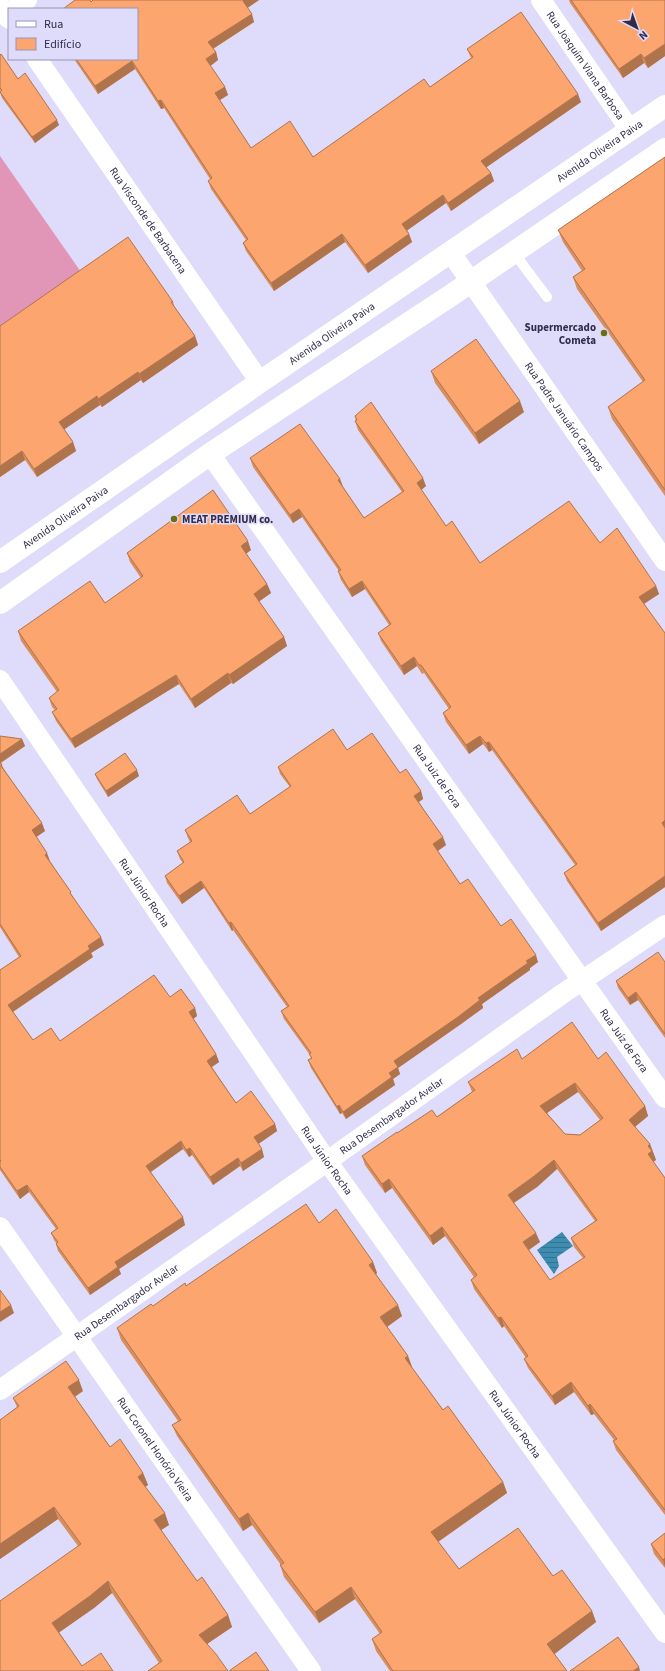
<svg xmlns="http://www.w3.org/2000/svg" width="665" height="1671" font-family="'Source Sans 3',sans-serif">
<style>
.grass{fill:#e296b7}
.water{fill:url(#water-rules)}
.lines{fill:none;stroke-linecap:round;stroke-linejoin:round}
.service{stroke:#fff;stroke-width:10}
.minor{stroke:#fff;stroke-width:20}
.primary{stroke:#fff;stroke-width:22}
.wall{fill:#d98e5f;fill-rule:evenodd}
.shaded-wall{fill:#b0744d}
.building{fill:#fca56e;stroke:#b0744d;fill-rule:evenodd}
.poi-dot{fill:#6b6f13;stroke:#dfdbfa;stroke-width:1.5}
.labels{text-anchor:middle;stroke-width:3;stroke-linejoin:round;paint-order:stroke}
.street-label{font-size:11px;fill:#322c49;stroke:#dfdbfa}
.poi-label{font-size:11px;font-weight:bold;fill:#322c49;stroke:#dfdbfa;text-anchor:end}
</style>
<defs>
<pattern id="water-rules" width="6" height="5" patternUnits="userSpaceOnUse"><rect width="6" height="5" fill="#3f8cb1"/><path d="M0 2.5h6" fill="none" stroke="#357392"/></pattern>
</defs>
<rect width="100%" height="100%" fill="#dfdbfa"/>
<path class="grass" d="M0,156L81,272L0,330Z"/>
<path class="water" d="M562,1232L573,1246L557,1257L559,1266L554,1274L537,1250Z"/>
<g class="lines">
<path class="service" d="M514,253L547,297"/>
<g class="minor">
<path id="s1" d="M541,0L630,130"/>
<path d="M0,6L9,19"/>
<path d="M14,9L27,0"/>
<path id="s2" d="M37,59L260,382"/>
<path id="s3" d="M451,253L665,561"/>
<path id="s4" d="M210,454L665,1098"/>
<path id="s5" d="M0,680L327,1161L665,1633"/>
<path id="s6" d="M0,1227L311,1671"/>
<path id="s7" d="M0,1390L305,1177L565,992L665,925"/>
</g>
<g class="primary">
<path id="s8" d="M0,562L260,382L665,106"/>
<path d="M0,603L210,454L450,296L665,149"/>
</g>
</g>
<path class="wall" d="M259,0L247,8L254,22L213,49L216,52L218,60L210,66L225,87L228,95L220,100L251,148L313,157L430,87L471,58L467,49L581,102L486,167L491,173L494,181L451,211L446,203L407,230L409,234L412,242L368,273L345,242L274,291L246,251L243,243L246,240L211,189L208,181L210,179L164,108L161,109L135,69L98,94L74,59H137L91,2Z
M569,0H665V56L648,68L644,63L623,78L570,3Z
M0,55L18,79L59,125L35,143L2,98L0,92L1,91L0,90Z
M665,157V496L612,419L608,407L643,382L577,289L573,277L582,271L563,242L558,230Z
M173,302L175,308L195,336L198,345L143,383L141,380L102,407L100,405L64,429L73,442L76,451L37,477L25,460L0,477V326Z
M431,371L524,412L479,444L435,383Z
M355,416L426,486L421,490L446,526L480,563L600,543L656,586L659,594L644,604L665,633V887L601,931L567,881L564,873L575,865L492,750L489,752L483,744L469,754L446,722L443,713L449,709L424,673L422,674L417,666L404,675L381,641L378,633L389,625L365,589L352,597L341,580L338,571H339L302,517L293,523L253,467L250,458L340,479L343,487L364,518L402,492L358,430L355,421H356Z
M251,550L246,554L267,584L271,593L259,601L284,637L287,646L233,684L231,683L195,708L179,684L75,748L56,721L52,712L55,710L52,707L49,698L57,692L21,641L18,631L105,603L141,578L130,562L127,553Z
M0,736L22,739L25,746L1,763L4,769L45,831L36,837L50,861L104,945L91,953L93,957L13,1012L33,1040L60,1041L170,997L195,1008L197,1016L193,1019L216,1054L219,1062L212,1067L236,1103L275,1124L277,1131L258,1144L264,1157L243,1171L240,1166L213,1185L192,1155L189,1157L183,1149L151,1172L185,1225L119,1269L121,1274L90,1295L58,1251L56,1244V1243L54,1240L51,1233L56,1229L29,1192L20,1199L0,1170V970L19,957L0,927Z
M347,750L400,773L421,791L423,799L419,802L446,845L438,851L460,884L501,926L538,962L530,968V970L482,1004L483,1008L461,1024L398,1068L400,1074L393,1079L395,1085L346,1119L342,1113L340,1114L311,1068L308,1060L311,1058L310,1055L284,1019L281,1011L287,1007L233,930L232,931L204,888L182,904L167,883L165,876L183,863L180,859L177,851L190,842L188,838L185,830L250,814L290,787L280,774L278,767Z
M95,774L139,776L108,797L97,779Z
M665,962V1038L638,1000L630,1005L618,988L616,981Z
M522,1059H598L645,1106L648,1116L635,1127L650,1144L656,1160L653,1162L665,1178V1515L616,1450L613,1441L614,1440L594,1414L591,1415L574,1392L555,1405L528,1368L524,1359L526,1358L504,1326L502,1328L474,1289L471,1280L474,1277L445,1236L433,1245L392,1188L385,1193L365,1165L362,1156L397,1133L437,1117L472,1092L468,1082ZM578,1092L600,1120L580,1135L565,1134L547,1113ZM557,1169L595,1221L571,1238L574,1247L583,1258L550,1280L529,1250L540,1242L514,1203L537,1187Z
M319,1223L373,1262L377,1273L376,1274L402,1316L387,1327L408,1356L412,1367V1368L443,1410L503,1482L507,1493L438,1542L459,1569L553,1576L592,1611L596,1622L554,1654L567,1671H390L376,1651L372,1639L380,1634L355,1599L319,1623L284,1577L280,1565H281L252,1525L243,1531L177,1436L172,1425L178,1421L121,1340L117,1328L186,1286Z
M83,1391L75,1397L110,1447L143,1473L148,1485L145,1487L169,1525L161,1530L197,1581L228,1615L232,1627L207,1644L159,1663L112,1593L94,1608L59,1632L82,1666L113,1671H0L78,1546L58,1519L0,1559V1420L17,1407L13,1398Z
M665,1533V1568L654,1554L651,1544Z"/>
<path class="shaded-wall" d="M244,0H259L246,9L243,1Z
M252,14L254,22L211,50L208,42Z
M665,44V56L648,68L644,58Z
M216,52L218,60L209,67L206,59Z
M641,54L644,63L623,78L619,69Z
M132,61L135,69L98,94L95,86Z
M225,87L228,95L218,101L215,93Z
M578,94L581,102L484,169L481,161Z
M161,100L164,108L161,109L158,101Z
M57,120L59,125L35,143L32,137Z
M491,173L494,181L451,211L448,203Z
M443,195L446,203L405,232L402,224Z
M342,234L345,242L274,291L271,283Z
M409,234L412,242L368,273L365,265Z
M195,336L198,345L143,383L139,374Z
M138,372L141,380L102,407L98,399Z
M97,396L100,405L62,431L59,422Z
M520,401L524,412L479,444L475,433Z
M73,442L76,451L37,477L34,469Z
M22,451L25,460L0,477V466Z
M423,478L426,486L420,491L417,483Z
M340,479L343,487L338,480Z
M299,509L302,517L293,523L290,515Z
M248,541L251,550L244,555L241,546Z
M362,581L365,589L352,597L349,589Z
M267,584L271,593L257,603L254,594Z
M656,586L659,594L642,605L639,597Z
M284,637L287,646L233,684L229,675Z
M414,657L417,666L404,675L401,666Z
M228,673L231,683L195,708L191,699Z
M176,675L179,684L75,748L71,739Z
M480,736L483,744L469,754L466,745Z
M22,739L25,746L0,763V754Z
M489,742L492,750L489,752L486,743Z
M137,770L139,776L108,797L106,791Z
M421,791L423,799L417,803L414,796Z
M665,820V831L662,823Z
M42,823L45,831L35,838L32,830Z
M443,837L446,845L436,852L433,844Z
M47,853L50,861L45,855Z
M665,876V887L601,931L598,923Z
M201,881L204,888L182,904L179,896Z
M231,922L233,930L232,931L229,923Z
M101,937L104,945L91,953L93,957L11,1013L8,1005Z
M536,955L538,962L530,968V970L482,1004L483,1008L461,1024L398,1068L400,1074L393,1079L395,1085L346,1119L343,1112L389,1073L394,1061L526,961Z
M636,992L638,1000L630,1005L628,998Z
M195,1008L197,1016L192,1020L189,1012Z
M216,1054L219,1062L210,1068L207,1061Z
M575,1083L578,1092L544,1115L540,1106Z
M339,1105L342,1113L340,1114L337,1107Z
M645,1106L648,1116L632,1129L629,1120Z
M275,1124L277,1131L257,1145L254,1137Z
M181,1141L183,1149L149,1173L146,1166Z
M650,1144L656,1160L651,1163L648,1154V1146Z
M190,1148L192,1155L189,1157L186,1150Z
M262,1149L264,1157L243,1171L241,1163Z
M238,1158L240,1166L213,1185L210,1177Z
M554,1160L557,1169L537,1187L512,1204L508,1195Z
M389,1179L392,1188L385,1193L382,1184Z
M27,1185L29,1192L20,1199L17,1191Z
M183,1217L185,1225L119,1269L121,1274L90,1295L88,1288L115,1262Z
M442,1227L445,1236L433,1245L430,1236Z
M536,1233L540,1242L527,1251L523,1242Z
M373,1262L377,1273L373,1276L369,1265Z
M11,1305L14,1313L0,1322V1312Z
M398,1305L402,1316L384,1329L380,1317Z
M501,1317L504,1326L502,1328L498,1318Z
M408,1356L412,1367L409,1370L405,1358Z
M79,1380L83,1391L72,1398L68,1387Z
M571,1382L574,1392L555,1405L552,1396Z
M590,1404L594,1414L591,1415L588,1406Z
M143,1473L148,1485L142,1489L138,1477Z
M503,1482L507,1493L435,1544L431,1532Z
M54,1507L58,1519L0,1559V1544Z
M165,1513L169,1525L158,1532L154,1520Z
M248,1513L252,1525L243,1531L239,1519Z
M665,1558V1567L663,1560Z
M108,1581L112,1593L94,1608L57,1634L52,1623Z
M351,1587L355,1599L319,1623L315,1612Z
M592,1611L596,1622L552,1656L547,1644Z
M228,1615L232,1627L204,1646L199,1635Z
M639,1667L640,1671H633Z"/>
<path class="building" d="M75,0H90L91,2L93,0H244L243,1L252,14L208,42L216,52L206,59L225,87L215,93L251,148L290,121L313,157L424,79L430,87L473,57L467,49L521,12L578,94L481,161L491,173L448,203L443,195L402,224L409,234L365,265L342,234L271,283L243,243L248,239L208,181L212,178L161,100L158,101L132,61L95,86L76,59H137V9H63Z
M571,0H665V44L644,58L641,54L619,69Z
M1,54L18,79L25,73L57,120L32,137L0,92L2,90L0,88V55Z
M665,157V490L608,407L645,380L573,277L585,269L558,230Z
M128,237L173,302H171L195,336L139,374L138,372L98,399L97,396L59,422L73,442L34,469L22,451L0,466V326Z
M476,339L520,401L475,433L431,371Z
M371,402L423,478L417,483L446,526L452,521L480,563L569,501L600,543L617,528L656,586L639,597L665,633V820L662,823L665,828V876L598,923L564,873L577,864L489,742L486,743L480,736L466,745L443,713L451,707L421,665H419L414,657L401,666L378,633L391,624L362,581L349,589L338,571L341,570L299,509L290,515L250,458L300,424L340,479L338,480L364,518L404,491L355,421L357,420L355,416Z
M213,490L248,541L241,546L267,584L254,594L284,637L229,675L228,673L191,699L176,675L71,739L52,712L57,709L49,698L59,690L18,631L90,581L105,603L143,576L127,553Z
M333,729L347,750L372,733L400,773L406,769L421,791L414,796L443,837L433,844L460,884L468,879L501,926L511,919L536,955L526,961L528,963L478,998L480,1000L458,1017L394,1061L398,1067L389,1073L392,1077L343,1112L339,1105L337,1107L308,1060L312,1058L309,1054L311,1053L281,1011L289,1006L231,922L229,923L201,881L179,896L165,876L184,862L177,851L192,841L185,830L237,795L250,814L291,786L278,767Z
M0,736L22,739L0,754Z
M125,753L137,770L106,791L95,774Z
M0,762L2,765L1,766L42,823L32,830L47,853L45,855L71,892L70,893L101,937L88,946L90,949L8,1005L33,1040L51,1028L60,1041L154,975L170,997L181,989L195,1008L189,1012L216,1054L207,1061L236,1103L251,1091L275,1124L254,1137L262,1149L241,1163L238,1158L210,1177L190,1148L186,1150L181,1141L146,1166L183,1217L115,1262L118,1267L88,1288L56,1244L58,1242L51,1233L58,1228L27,1185L17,1191L0,1167V1161H1L0,1160V970L21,956L0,924Z
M658,952L665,962V1034L636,992L628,998L616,981Z
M572,1022L598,1059L606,1052L645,1106L629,1120L650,1144L648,1146L652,1151L648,1154L665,1178V1510L613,1441L617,1439L590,1404L588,1406L571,1382L552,1396L524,1359L528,1356L501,1317L498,1318L471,1280L477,1275L442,1227L430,1236L389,1179L382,1184L362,1156L397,1132V1133L432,1110L437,1117L475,1090L468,1082L517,1049L522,1059ZM575,1083L603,1118L580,1135L565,1134L540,1106ZM554,1160L597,1220L571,1238L585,1257L550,1280L523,1242L536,1233L508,1195L533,1177Z
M306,1204L319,1223L336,1209L373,1262L369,1265L398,1305L380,1317L408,1356L405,1358L443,1410L448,1406L503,1482L431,1532L459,1569L518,1528L553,1576L562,1570L592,1611L547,1644L567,1671H393L372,1639L382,1632L351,1587L315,1612L280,1565L284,1563L248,1513L239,1519L172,1425L181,1420L117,1328L151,1304L153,1306L185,1283L186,1286Z
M0,1290L11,1305L0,1312Z
M66,1361L79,1380L68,1387L110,1447L120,1439L143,1473L138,1477L165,1513L154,1520L197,1581L202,1577L228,1615L199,1635L216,1654L228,1671H148L162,1661L108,1581L90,1596L52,1623L82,1666L101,1653L113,1671H0V1601L81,1544L54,1507L0,1544V1420L19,1406L13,1398Z
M665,1533V1558L663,1560L651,1544Z
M618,1637L639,1667L633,1671H570Z
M256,1652L269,1671H229Z"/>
<g class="poi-dot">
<circle cx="604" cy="333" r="4"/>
<circle cx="174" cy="519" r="4"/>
</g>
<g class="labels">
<g class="street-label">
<text dy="4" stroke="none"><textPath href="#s1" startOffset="79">Rua Joaquim Viana Barbosa</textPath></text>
<text dy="4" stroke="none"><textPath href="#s8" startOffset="727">Avenida Oliveira Paiva</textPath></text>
<text dy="4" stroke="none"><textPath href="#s2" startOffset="196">Rua Visconde de Barbacena</textPath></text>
<text dy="4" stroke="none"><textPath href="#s8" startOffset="403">Avenida Oliveira Paiva</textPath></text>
<text dy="4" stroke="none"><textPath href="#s3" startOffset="199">Rua Padre Januário Campos</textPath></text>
<text dy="4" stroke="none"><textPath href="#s8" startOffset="79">Avenida Oliveira Paiva</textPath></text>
<text dy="4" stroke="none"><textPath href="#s4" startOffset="394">Rua Juiz de Fora</textPath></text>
<text dy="4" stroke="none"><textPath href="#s5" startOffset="257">Rua Júnior Rocha</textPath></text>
<text dy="4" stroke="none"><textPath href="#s4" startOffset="718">Rua Juiz de Fora</textPath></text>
<text dy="4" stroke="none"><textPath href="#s7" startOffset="478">Rua Desembargador Avelar</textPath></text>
<text dy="4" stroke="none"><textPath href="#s5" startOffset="581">Rua Júnior Rocha</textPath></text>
<text dy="4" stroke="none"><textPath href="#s7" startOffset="154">Rua Desembargador Avelar</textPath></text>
<text dy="4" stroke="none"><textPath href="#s5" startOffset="905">Rua Júnior Rocha</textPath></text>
<text dy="4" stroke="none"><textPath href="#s6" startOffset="271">Rua Coronel Honório Vieira</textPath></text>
</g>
<g class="poi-label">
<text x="596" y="331">Supermercado<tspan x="596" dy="13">Cometa</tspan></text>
<text x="182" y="523" text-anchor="start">MEAT PREMIUM co.</text>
</g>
</g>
<rect x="8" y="8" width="130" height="52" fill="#dfdbfa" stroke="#9a95b3"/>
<rect x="16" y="21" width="20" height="6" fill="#ffffff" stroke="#9a95b3"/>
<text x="44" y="28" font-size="12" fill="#322c49">Rua</text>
<rect x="16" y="38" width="20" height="12" fill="#fca56e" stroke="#9a95b3"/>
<text x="44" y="48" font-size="12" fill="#322c49">Edifício</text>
<g transform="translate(637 28) rotate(139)" stroke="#dfdbfa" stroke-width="3" paint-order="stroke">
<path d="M0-3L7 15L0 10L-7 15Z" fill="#322c49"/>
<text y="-6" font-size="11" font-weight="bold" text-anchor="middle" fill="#322c49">N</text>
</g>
</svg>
